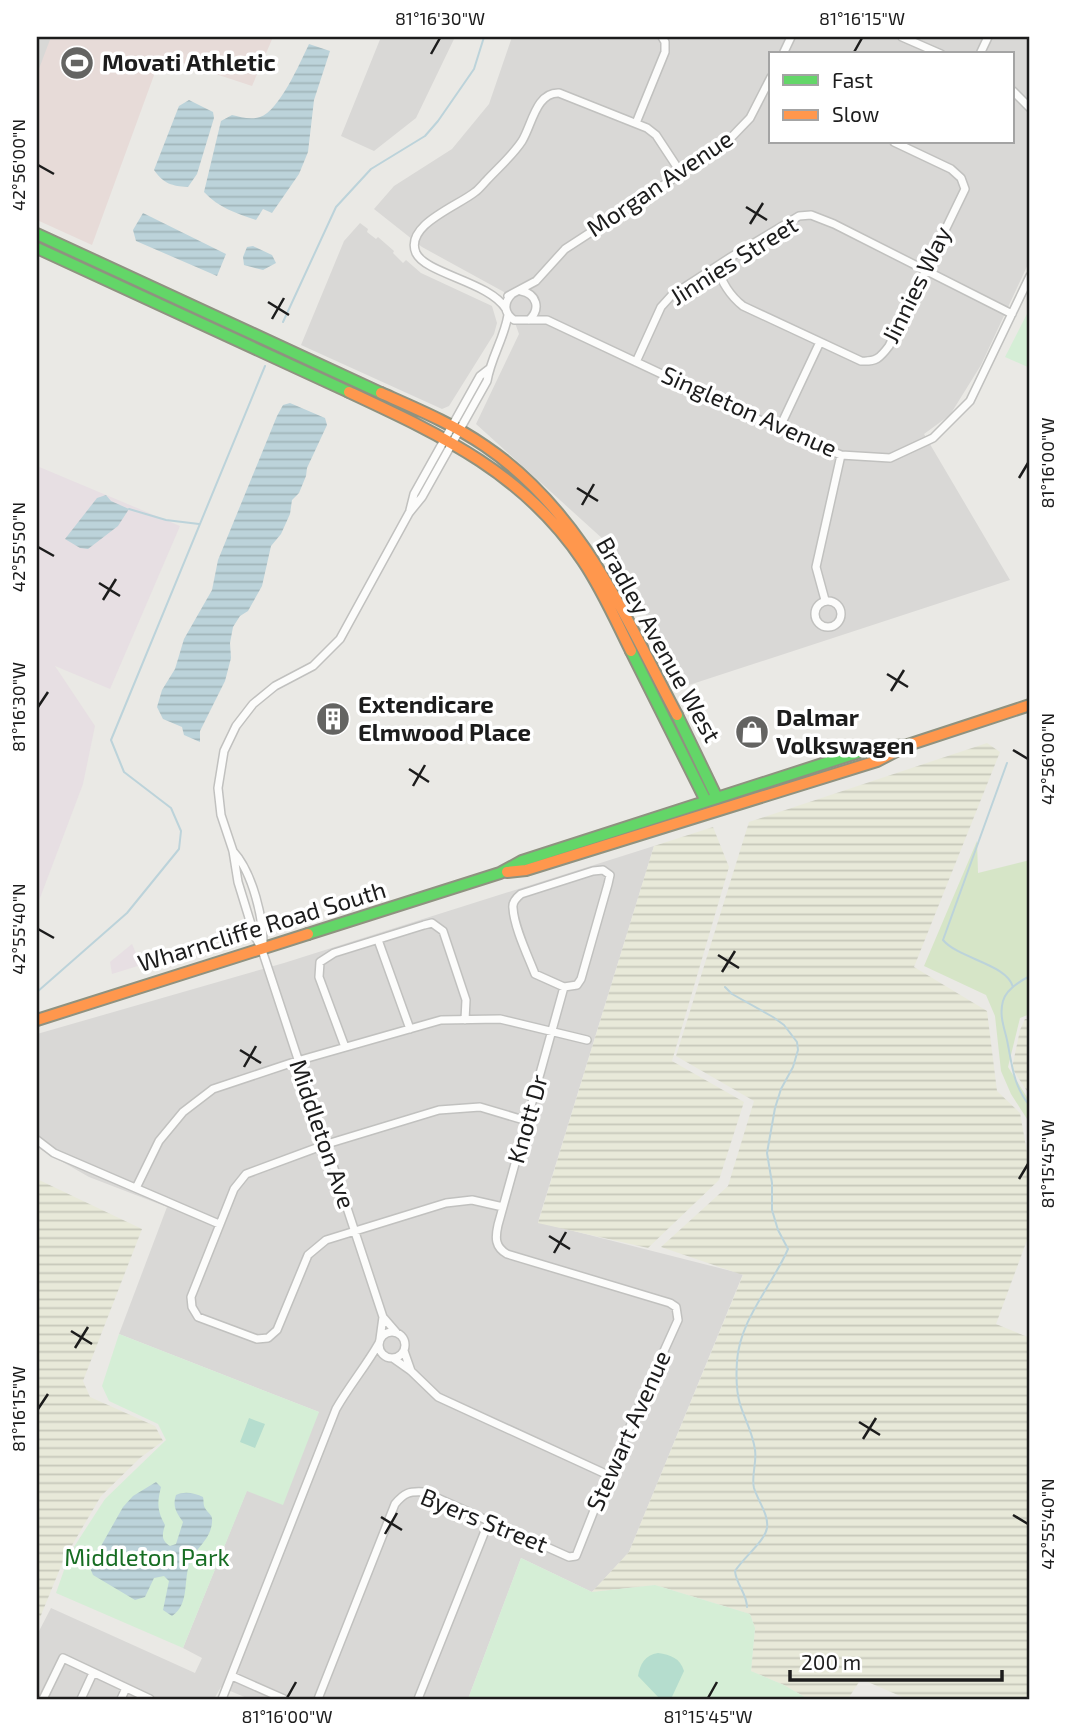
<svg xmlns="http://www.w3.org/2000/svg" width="1067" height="1736" font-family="'Exo 2',sans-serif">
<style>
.residential{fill:#d9d8d6;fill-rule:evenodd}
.commercial{fill:#e7dbd8}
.industrial{fill:#e7dfe3}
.religious{fill:#d8d8d6}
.farmland{fill:url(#farmland-rules)}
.grass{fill:#d6e5c7}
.park{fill:#d5eed6}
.pitch{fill:#b5ddce}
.water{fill:url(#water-rules)}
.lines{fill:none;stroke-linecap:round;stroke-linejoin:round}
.stream{stroke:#bcd3da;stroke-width:2}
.street-casing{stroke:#c1c1bf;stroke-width:10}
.fast-casing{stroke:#8f9280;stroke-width:14}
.slow-casing{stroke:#8f9280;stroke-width:14}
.street{stroke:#fcfcfb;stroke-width:7}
.fast{stroke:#63d668;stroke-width:10}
.slow{stroke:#ff974d;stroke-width:10}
.ticks{fill:none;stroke:#1c1c1c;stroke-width:2.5}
.labels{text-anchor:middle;stroke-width:7;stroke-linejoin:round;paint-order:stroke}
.poi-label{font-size:24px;font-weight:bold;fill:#1c1c1c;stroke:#fff;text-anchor:start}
.street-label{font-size:24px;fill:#1c1c1c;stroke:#fff}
.park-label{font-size:24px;fill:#176d23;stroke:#fff}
.neatline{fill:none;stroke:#1c1c1c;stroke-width:2.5}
.ticks-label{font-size:18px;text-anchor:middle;fill:#1c1c1c}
</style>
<defs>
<pattern id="farmland-rules" width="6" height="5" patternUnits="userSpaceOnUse" patternTransform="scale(1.75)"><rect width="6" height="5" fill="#e8e9d9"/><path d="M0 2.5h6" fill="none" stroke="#c6c7ba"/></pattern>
<pattern id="water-rules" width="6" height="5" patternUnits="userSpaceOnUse" patternTransform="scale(1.75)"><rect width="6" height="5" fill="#bcd3da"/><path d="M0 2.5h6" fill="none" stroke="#a1b5ba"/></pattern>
</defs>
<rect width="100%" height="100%" fill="#eae9e5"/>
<path class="residential" d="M381,37H455L416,118L374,151L341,136Z
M512,37H1030V260L981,365L950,415L924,434L1010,580L686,686L604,540L476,424L519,334L504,292L422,247L374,209L394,186L452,149L489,104ZM771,54H1013V142H771Z
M360,223L368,229L367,232L376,239L378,237L394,251L393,253L403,263L406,260L421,273L492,306L497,323L494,334L449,406L442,409L301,345L344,241Z
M654,846L538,1222L743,1274L629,1552L592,1592L521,1558L468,1699H249L221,1687L214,1699H37V1635L51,1608L195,1673L202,1658L183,1648L247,1490L319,1412L119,1334L167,1207L89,1177L40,1149L37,1142V1034L284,963Z"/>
<path class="commercial" d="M37,37H273L252,86L161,56L92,245L37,220Z"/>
<path class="industrial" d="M37,466L180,526L110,689L55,666L95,726L83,784L37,906Z
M132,944L141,965L112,974L110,962Z"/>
<path class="religious" d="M37,37H51L37,74Z"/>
<path class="farmland" d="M987,743L1000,752L914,967L987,1011L997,1091L1020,1113L1030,1169V1232L996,1324L1030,1338V1699H907L861,1679L848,1699H808L784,1685L751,1671L755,1628L750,1614L655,1585L592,1592L629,1552L743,1275L661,1247L728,1186L754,1101L676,1056L749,822Z
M713,827L729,867L672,1061L744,1102L719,1180L648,1248L538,1223L654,846Z
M1025,1019H1030V1096L1012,1068L1020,1030Z
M37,1179L142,1229L83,1381L90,1397L155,1426L163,1441L140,1458L101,1496L64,1559L37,1625Z"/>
<path class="grass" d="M977,841L978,873L1030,860V1014L1020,1018L1008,1067L1030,1102V1119H1027L1011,1094L1001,1071L995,1016L986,995L924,966Z"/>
<path class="park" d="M1030,308V368L1005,357Z
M119,1334L319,1412L283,1505L247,1491L183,1648L56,1593L70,1553L105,1499L166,1440L158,1424L109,1401L102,1386Z
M521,1558L592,1592L655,1585L750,1614L755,1628L751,1671L784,1685L808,1699H468Z"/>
<path class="pitch" d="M249,1418L265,1424L255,1448L240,1442Z
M658,1653C671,1655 680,1658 684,1671L671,1699H660L638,1676C640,1664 645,1655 658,1653Z"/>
<path class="water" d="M309,44L330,51L314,100L308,152L299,174L272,213L263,209L256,220C236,213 219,208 204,192L221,121L232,115C240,117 251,120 260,117C279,111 300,63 309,44Z
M189,100L213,112L214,118L197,174L188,187C172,186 164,184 154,170L179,106Z
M143,213L226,254L217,276L136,241L133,230Z
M253,246L272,255L276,263L263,270L244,265L243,257L247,247Z
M290,403L325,418L327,425L307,468L306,476L299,493L292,500L290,514L281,534L271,546L262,586L248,611L240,616L233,627L230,643L231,658L225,681L200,731V742L184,735L182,727L163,719L157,707L162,690L175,669L184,639L212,590L218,560L277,416L283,405Z
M106,495L111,501L129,509L118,526L88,549L80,548L65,539L97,498Z
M156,1482L161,1487C157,1503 157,1510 165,1525C162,1535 161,1540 170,1546L176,1544L183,1522C177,1513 172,1507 176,1495C184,1491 195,1493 203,1497C204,1501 203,1505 205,1508C208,1514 213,1514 212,1522C211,1539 197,1547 191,1560C182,1579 191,1603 172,1616L163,1610L169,1581L164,1576L154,1578L145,1597L135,1600L93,1575L88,1563L89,1557L101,1546L123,1507L133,1496Z"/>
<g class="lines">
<path class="stream" d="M283,322L336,207L371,169L425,136L438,121L474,69L484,37
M129,509L166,520L199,524
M1007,763L943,940C959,959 1007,964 1013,987
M1030,976C1020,981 1006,990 1003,1001C999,1015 1004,1027 1007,1040C1012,1064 1013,1086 1030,1106
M725,987L732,994L773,1017L784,1025L797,1042L798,1050L793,1067L781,1089L775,1108L767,1153L772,1183V1210L778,1230L788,1249C772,1286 740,1319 737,1361C736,1376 736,1391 740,1404C745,1420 753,1433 755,1450C757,1463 751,1476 754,1488C758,1501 769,1515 767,1528C765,1541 743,1558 735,1571C736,1584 747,1594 747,1607
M37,992L127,913L179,849L181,831L171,808L124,772L111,740L265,366"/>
<g class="street-casing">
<path id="street" d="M902,37L941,54
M783,54L791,37
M980,54L988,37
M1013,91L1030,108
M636,123L665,52V42L662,37
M716,267C723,283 729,295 743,306L861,361C876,362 880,358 889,346L965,189L961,178L951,169L894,142
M521,291C537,294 541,309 529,320
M512,294C503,303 504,313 514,320H547L785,432L841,455L890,458L933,438L970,401L1030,276
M508,296L536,281L565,249L722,147L750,118L771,77
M506,309C490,282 426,274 416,253C404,225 458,206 475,192C479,189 483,184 486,181C498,168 513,155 522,141C532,125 536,92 559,93L647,128L656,135L681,173
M636,362L661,307L671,296L731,257L799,216L811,215L834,224L1012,314
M779,429L820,342
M410,510L414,494L480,376L489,369
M825,600L816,567L841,455
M815 614a13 13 0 1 1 26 0a13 13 0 1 1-26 0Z
M233,851C253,873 264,920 263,948
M378,940L410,1029
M345,1047L319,977L320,962L334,953L424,925L432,923L443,931L466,1000L465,1020
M37,1140L54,1153L219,1224
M136,1188L159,1141L183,1112L213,1089L297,1061L441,1020L500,1019L587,1040
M503,1207L472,1200L446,1203L326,1240L308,1255L277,1330L268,1338L257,1339L198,1317L192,1307L191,1297L234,1189L246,1174L327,1144L439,1110L480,1107L527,1121
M379 1345a13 13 0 1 1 26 0a13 13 0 1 1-26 0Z
M396,1332L383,1317L262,950L254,934L238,882L233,851L221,815L218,788L224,751L236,726L253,704L275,686L313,666L340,639L409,513L422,497L487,381C491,357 504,339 508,315
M380,1339L383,1317
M404,1351L411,1371
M394,1359L411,1371L438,1397L608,1475
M232,1676L284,1699
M43,1699L63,1658L150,1699
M81,1699L93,1673
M121,1699L126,1688
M222,1699L336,1409C349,1386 366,1366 379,1343
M318,1699L395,1504C404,1493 409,1491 424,1492L569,1557L576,1556L608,1475L678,1320L676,1307L670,1303L507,1254C495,1247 495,1238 498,1225L564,987L577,985L581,979L608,884L610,875L603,870L593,871L521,894C516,898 512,902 513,908C514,927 528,956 535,974L564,987
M418,1699L489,1521"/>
</g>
<g class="fast-casing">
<path id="fast" d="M37,234L381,393
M37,248L349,392
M631,651L706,801
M677,715L717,798
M308,934L500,873L522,861L872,748L908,745"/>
</g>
<g class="slow-casing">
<path id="slow" d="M349,392C441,435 524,473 583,561C602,589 616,621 631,651
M381,393C417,409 453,424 485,446C582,512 624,615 677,715
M507,872L526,870L877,761L908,745L1030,705
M37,1020L308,934"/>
</g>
<use href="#street" class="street"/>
<use href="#fast" class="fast"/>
<use href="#slow" class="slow"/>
</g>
<path class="ticks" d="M431,54L440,38M853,54L862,38M38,165L54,174M746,207L767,220M750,224L763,203M268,302L289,315M272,319L284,298M1019,478L1028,463M577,488L598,501M582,505L594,484M38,547L54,556M99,583L120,596M103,600L116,579M887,674L908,687M891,691L904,670M38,707L48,692M1013,750L1028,759M409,769L429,782M413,786L425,765M38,929L54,938M718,955L739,968M722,972L735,951M240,1050L261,1063M244,1067L256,1046M1019,1179L1028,1164M549,1236L570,1249M554,1253L566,1232M71,1331L92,1344M75,1348L88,1327M38,1409L48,1394M859,1422L880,1435M863,1439L876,1418M1013,1515L1028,1524M381,1517L402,1530M385,1534L397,1513M287,1698L296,1682M708,1698L717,1682"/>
<defs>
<g id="stadium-disc" transform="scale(1.75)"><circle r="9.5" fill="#646462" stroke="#fff"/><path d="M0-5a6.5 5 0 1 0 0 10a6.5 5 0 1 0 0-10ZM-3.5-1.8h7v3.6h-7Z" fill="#fff"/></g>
<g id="building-disc" transform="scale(1.75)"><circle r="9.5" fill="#646462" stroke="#fff"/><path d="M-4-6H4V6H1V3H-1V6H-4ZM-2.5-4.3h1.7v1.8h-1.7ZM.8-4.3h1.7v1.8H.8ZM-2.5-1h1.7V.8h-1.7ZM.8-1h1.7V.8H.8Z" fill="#fff"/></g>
<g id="shop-disc" transform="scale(1.75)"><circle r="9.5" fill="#646462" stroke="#fff"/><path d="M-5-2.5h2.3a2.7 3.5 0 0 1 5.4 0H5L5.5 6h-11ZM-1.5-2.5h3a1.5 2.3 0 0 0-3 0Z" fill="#fff"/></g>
</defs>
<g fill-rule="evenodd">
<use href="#stadium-disc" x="77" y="63"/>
<use href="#building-disc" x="333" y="719"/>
<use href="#shop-disc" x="752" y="732"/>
</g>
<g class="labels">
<g class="poi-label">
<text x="102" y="71">Movati Athletic</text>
<text x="358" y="713">Extendicare<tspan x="358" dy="28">Elmwood Place</tspan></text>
<text x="776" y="726">Dalmar<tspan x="776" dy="28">Volkswagen</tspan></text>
</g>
<g class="street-label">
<text transform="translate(660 184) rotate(-34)" y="8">Morgan Avenue</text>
<text transform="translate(734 261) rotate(-32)" y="8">Jinnies Street</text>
<text transform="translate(917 285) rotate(-64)" y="8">Jinnies Way</text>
<text transform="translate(749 412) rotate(24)" y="8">Singleton Avenue</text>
<text transform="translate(658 640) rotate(61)" y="8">Bradley Avenue West</text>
<text transform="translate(262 927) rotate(-17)" y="8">Wharncliffe Road South</text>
<text transform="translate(528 1119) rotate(-74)" y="8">Knott Dr</text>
<text transform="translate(322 1134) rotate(71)" y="8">Middleton Ave</text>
<text transform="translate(629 1431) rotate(-66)" y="8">Stewart Avenue</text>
<text transform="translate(484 1521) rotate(22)" y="8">Byers Street</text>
</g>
<g class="park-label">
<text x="147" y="1566">Middleton Park</text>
</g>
</g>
<rect width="1067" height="1736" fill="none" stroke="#ffffff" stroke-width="77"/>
<rect x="769" y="52" width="245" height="91" fill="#ffffff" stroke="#a4a4a4" stroke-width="2"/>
<rect x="783" y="75" width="35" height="10" fill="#63d668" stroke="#a4a4a4" stroke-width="2"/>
<text x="832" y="88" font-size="21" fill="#1c1c1c">Fast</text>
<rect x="783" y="110" width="35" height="10" fill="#ff974d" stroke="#a4a4a4" stroke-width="2"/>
<text x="832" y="122" font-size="21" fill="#1c1c1c">Slow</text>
<path d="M790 1670v10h212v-10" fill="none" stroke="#1c1c1c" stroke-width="3.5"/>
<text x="801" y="1670" font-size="21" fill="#1c1c1c" stroke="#ffffff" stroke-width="5" paint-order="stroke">200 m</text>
<rect x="38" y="38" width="990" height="1660" class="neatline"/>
<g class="ticks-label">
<text x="440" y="25">81°16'30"W</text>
<text x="862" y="25">81°16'15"W</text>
<text transform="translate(19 165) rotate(-90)" y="6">42°56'00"N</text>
<text transform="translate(1048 463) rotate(-90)" y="6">81°16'00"W</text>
<text transform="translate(19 547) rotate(-90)" y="6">42°55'50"N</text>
<text transform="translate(19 707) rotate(-90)" y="6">81°16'30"W</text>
<text transform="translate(1048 759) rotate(-90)" y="6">42°56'00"N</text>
<text transform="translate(19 929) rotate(-90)" y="6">42°55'40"N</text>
<text transform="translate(1048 1164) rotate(-90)" y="6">81°15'45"W</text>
<text transform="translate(19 1409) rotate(-90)" y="6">81°16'15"W</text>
<text transform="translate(1048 1524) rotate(-90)" y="6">42°55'40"N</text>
<text x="287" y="1723">81°16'00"W</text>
<text x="708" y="1723">81°15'45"W</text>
</g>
</svg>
